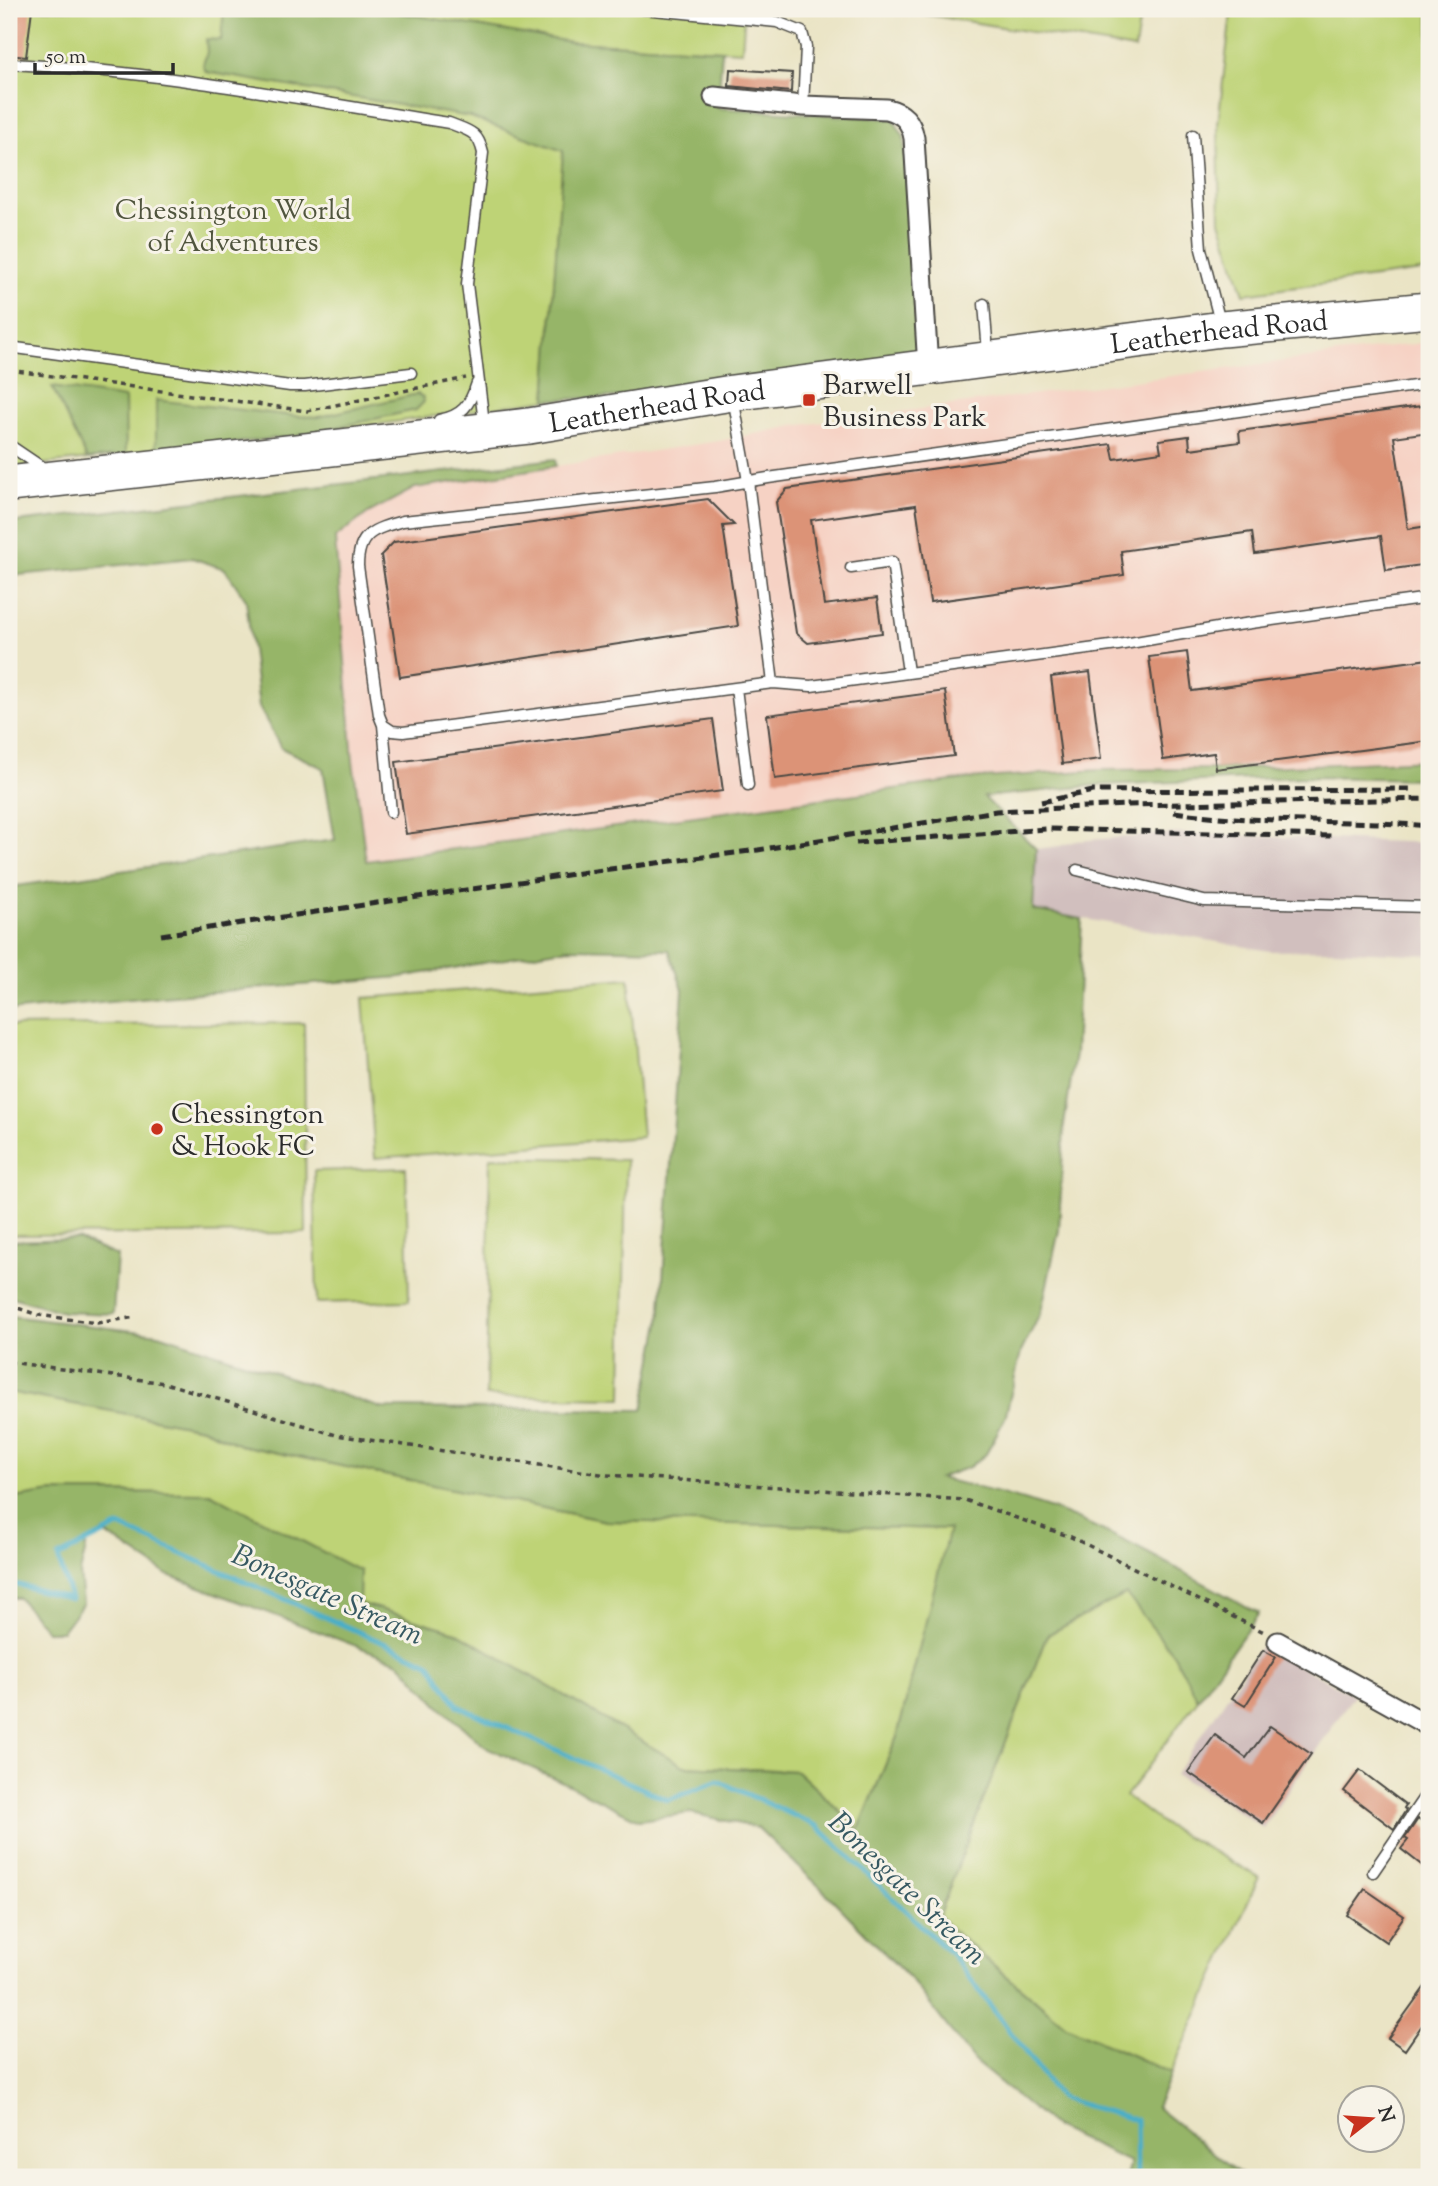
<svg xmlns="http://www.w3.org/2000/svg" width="1438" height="2186" font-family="'Sorts Mill Goudy',serif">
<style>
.built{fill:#f6d2c4}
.industrial{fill:#d1bfbe}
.green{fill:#bed376;stroke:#747f50;stroke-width:2}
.forest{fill:#96b567;stroke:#607049;stroke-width:2}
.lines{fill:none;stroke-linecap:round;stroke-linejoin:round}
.stream{stroke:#49aec8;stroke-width:5}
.building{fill:#dc9377}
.lane-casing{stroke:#484742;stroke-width:13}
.street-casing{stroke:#484742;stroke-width:23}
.highway-casing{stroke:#484742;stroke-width:38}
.path{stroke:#484742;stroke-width:3.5;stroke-dasharray:5 5;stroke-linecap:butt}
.lane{stroke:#fff;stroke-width:10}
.street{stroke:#fff;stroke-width:19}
.highway{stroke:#fff;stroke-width:35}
.rail{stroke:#2b2b2b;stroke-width:5;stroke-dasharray:10 5;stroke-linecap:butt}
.poi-dot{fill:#c8321e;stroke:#f7f3e8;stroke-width:2.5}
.labels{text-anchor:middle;stroke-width:6;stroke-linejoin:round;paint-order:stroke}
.park-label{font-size:28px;fill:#50553e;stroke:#f7f3e8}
.street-label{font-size:28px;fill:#2b2b2b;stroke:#f7f3e8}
.poi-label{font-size:28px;fill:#2b2b2b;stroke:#f7f3e8;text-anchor:start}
.water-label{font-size:30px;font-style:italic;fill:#365962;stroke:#f7f3e8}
</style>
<rect width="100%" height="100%" fill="#f7f3e8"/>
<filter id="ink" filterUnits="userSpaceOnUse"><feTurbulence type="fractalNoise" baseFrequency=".0143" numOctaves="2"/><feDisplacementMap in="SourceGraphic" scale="14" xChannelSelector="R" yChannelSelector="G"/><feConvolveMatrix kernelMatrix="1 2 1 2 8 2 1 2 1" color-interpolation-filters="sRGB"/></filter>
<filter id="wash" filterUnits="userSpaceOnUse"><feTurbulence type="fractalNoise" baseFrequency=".00686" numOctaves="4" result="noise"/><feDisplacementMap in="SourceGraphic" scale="28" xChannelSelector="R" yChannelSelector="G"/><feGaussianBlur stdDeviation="1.57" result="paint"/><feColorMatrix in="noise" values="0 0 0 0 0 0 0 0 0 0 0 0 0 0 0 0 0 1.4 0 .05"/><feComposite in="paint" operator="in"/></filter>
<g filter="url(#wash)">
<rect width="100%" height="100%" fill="#eae4c5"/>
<path class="built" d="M1429,342V760L1216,769L1100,770L967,779L366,861L353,761L335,538L368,513L415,488L719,441L794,426Z"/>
<path class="industrial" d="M1179,833L1429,843V955L1334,950L1270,951L1033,910L1036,849L1060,846L1076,841Z
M1261,1646L1354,1695L1263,1828L1222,1800L1175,1775Z"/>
<path class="green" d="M9,9H745L742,51L571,42L546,400L296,436L9,468Z
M892,9H1141L1135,49Z
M1207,9H1429V270L1244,294L1220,221L1218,124L1231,13Z
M629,978L642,1137L375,1158L363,998Z
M304,1023L306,1233L9,1235V1026Z
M490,1157L626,1160L622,1398L486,1396Z
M406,1168L409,1301L317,1303L314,1171Z
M9,1392L202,1428L240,1445L606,1521L950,1529L897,1737L859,1829L797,1771L684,1766L456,1632L359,1603L210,1493L52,1492L9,1499Z
M1126,1593L1174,1655L1198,1699L1126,1796L1163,1824L1259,1877L1171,2073L1066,2026L952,1930L939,1915L1047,1635Z"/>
<path class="forest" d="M224,9H400V13L571,42L722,50L718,108L893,119L904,137L918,358L637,396L546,400L563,151L470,117L206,72L203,65L207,52L206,39L221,40Z
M52,387L125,398L126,455L87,459Z
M417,394L423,397L424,402L416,410L296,436L156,452V400L295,416L318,417Z
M555,459L556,466L415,488L368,513L335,538L353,761L366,861L967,779L1100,770L1216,769L1429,760V779L1306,777L1099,785L984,797L1036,849L1033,910L1082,919L1075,1053L1064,1125L1059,1230L1041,1312L1021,1352L1005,1418L986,1454L969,1467L939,1478C978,1488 1019,1497 1057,1511C1128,1538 1193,1579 1259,1613L1198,1699L1174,1655L1126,1594L1047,1635L939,1915L952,1930L1066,2026L1171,2073L1156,2107L1244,2177H1126L1130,2162L1056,2128L974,2061L911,1980L824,1891L758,1828L691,1813L639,1820L563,1782L484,1746L438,1705L399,1662L168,1575L103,1532L87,1543L80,1573L83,1603L62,1631H47L19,1598H9V1499L52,1492L210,1493L360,1571L359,1603L456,1632L684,1766L797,1771L859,1829L897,1737L949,1529L606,1521L240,1445L202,1428L9,1392V1316L159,1334L381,1408L643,1410L660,1322L683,990L669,950L569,948L401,977L161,996L9,1011V887L335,840L323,768L281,748L259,707L246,600L225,569L192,558L9,576V523Z
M77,1239L117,1256L113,1314L63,1312L9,1296V1241Z"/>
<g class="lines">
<path class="stream" d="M9,1585H19L71,1599L58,1557L119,1526L429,1663L458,1706L668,1800L718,1781L817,1826L953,1956L1060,2098L1136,2120L1137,2177"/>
</g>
<g id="blocks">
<path class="building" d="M9,9H32L26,57L9,55Z
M730,69L792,73L791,92L729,86Z
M1429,405V432L1394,437L1408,529L1428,526L1429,564L1386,570L1381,536L1255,554L1252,532L1121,551L1124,575L930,602L916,505L811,520L824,605L877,598L882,633L808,643L796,633L776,502L787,489L1111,444L1114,459L1161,452L1159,440L1189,436L1190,449L1240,442L1239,431Z
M708,499L734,525L723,526L738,626L400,677L381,555L394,542Z
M1187,652L1192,691L1429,659V741L1216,769L1214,753L1163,760L1149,657Z
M1090,672L1101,759L1062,764L1051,677Z
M945,691L954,756L775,779L767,715Z
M713,719L723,791L406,834L396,762Z
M1263,1650L1276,1657L1245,1706L1232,1698Z
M1270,1726L1311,1754L1263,1823L1188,1772L1215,1735L1246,1758Z
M1360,1770L1406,1805L1404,1808L1406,1810L1394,1829L1344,1791Z
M1418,1819L1429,1828V1871L1401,1849L1408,1840L1405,1838Z
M1365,1889L1404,1916L1386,1942L1347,1915Z
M1429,1981V2015L1405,2050L1388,2038Z"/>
</g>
</g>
<g filter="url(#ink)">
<use href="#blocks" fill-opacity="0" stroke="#484742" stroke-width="2"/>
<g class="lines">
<g class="lane-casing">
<path id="lane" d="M643,9L777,22L802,32L806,47L803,106
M9,64C157,70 303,100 449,123C469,131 478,131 483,153L467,284L484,423
M1193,135L1201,249L1220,322
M984,304L988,352
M9,347L290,386H305L411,373
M733,397L748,481L773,683
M439,420C462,416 470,405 477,383
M9,445L46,470
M851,568L892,562L908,672
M736,688L748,785
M383,725L392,731L403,732L773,683L811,686L1118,645L1223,627L1429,598
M391,812L383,725L379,715L358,566C358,533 374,529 403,521L715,487L768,478L1429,384
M1077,870L1204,901L1429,907
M1373,1872L1429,1790"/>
</g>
<g class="street-casing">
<path id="street" d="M714,97L803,106L887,109C903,113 911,121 914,138L928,368
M1278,1642L1429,1726"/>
</g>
<g class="highway-casing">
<g id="highway">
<path id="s1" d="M9,484L529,426L732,393L1222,329L1429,310"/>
</g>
</g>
<path class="path" d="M9,370L307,411L466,378
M9,1305L38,1315L97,1323L136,1317
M9,1362L165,1383L336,1435L607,1475L965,1500L1071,1537L1264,1632"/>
<use href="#lane" class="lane"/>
<use href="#street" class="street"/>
<use href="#highway" class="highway"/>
<path class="rail" d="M1041,802L1093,791L1414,789
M1174,812C1258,824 1345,819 1429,826
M856,843L1047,829L1334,836
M161,935L587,872L758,850L996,811L1129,805L1429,799"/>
</g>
</g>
<g class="poi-dot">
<rect x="802" y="393" width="14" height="14" rx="3.5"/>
<circle cx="157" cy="1129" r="7"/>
</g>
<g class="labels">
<g class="park-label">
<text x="233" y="219">Chessington World<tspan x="233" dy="32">of Adventures</tspan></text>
</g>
<g class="street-label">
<text dy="10" stroke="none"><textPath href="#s1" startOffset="1220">Leatherhead Road</textPath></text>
<text dy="10" stroke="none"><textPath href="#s1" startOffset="653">Leatherhead Road</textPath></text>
</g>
<g class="poi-label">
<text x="823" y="394">Barwell<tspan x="823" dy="32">Business Park</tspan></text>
<text x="171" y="1123">Chessington<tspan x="171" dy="32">&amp; Hook FC</tspan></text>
</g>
<g class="water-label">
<text transform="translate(328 1594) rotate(24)" y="10">Bonesgate Stream</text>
<text transform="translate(908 1888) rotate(44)" y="10">Bonesgate Stream</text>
</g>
</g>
<rect width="1438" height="2186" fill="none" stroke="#f7f3e8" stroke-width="35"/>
<g transform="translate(1371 2119) rotate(73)"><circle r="33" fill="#f7f3e8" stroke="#a5a39c" stroke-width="2"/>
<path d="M0-5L12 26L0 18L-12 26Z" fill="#c8321e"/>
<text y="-10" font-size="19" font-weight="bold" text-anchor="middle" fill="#2b2b2b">N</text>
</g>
<path d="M35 63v10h138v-10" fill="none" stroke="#2b2b2b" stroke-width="3.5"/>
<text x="46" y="63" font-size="21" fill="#2b2b2b" stroke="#f7f3e8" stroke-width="5" paint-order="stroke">50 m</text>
</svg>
